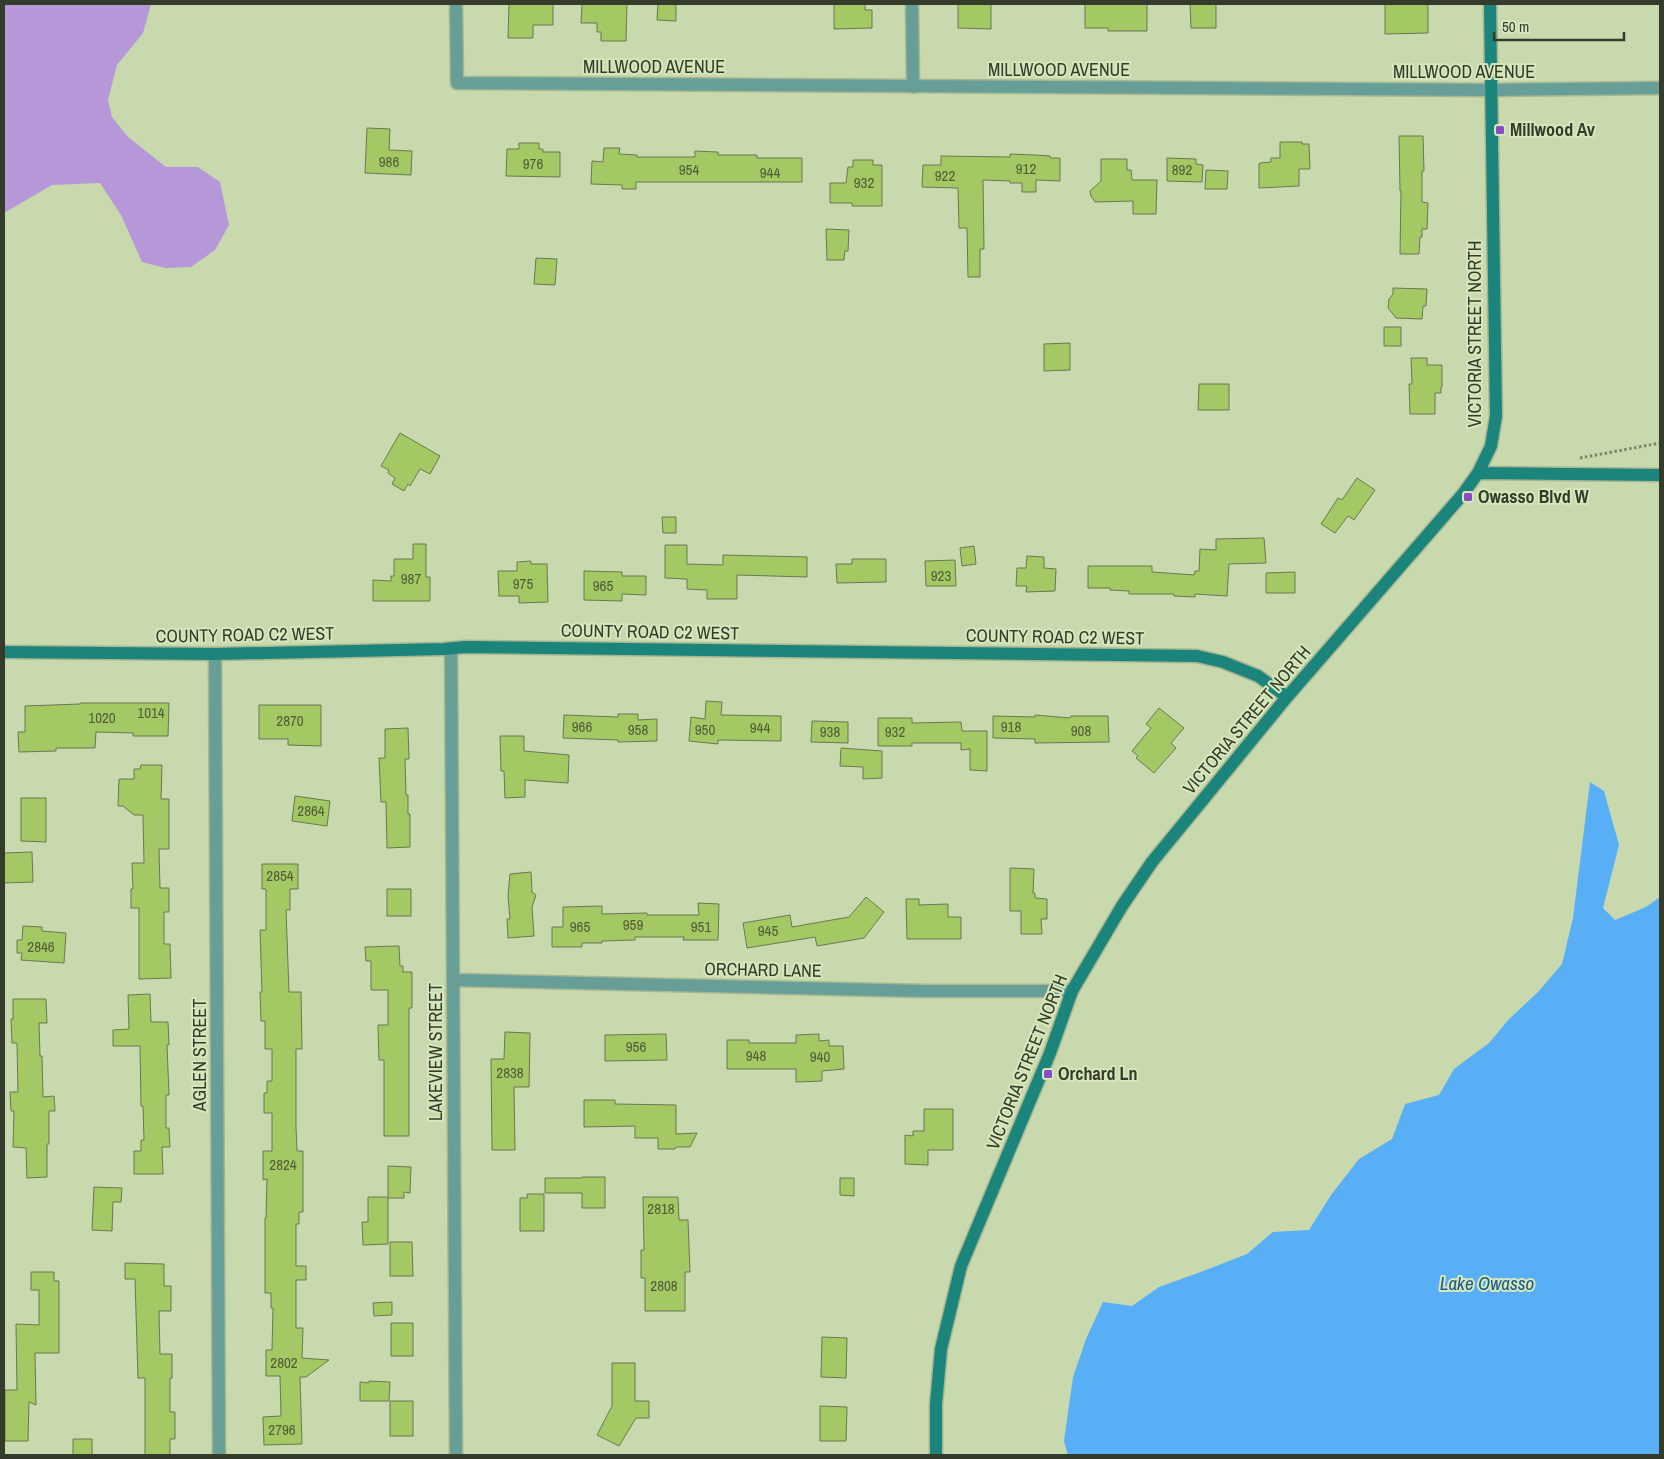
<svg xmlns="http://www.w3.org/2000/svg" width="1664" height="1459" font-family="'Archivo Narrow',sans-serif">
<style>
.green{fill:#b698d8}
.water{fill:#58aff6}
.building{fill:#a4c864;stroke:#697951}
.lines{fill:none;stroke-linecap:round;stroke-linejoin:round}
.street-casing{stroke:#a7b691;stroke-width:15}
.secondary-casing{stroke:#a7b691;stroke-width:15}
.path{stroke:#7b8669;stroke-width:3;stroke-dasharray:2.5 2.5;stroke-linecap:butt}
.street{stroke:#679f98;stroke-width:12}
.secondary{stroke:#1c857b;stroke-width:12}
.poi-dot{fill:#8a4cc2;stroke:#d5e7bb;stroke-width:2}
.labels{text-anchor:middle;stroke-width:4;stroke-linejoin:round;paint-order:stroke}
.number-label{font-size:15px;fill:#505e38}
.street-label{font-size:18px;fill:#343b2a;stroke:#d5e7bb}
.poi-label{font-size:18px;font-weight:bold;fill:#343b2a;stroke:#d5e7bb;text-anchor:start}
.water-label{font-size:19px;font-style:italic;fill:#1c5a89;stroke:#d5e7bb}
</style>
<rect width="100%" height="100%" fill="#c8d9ae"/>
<path class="green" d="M4,4H151L143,33L117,65L108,100L112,117L128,137L166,167H198L220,182L229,225L215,250L191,267L165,268L142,262L121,215L100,183L52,185L4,213Z"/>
<path class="water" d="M1590,782L1604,791L1619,845L1603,908L1615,920L1646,907L1660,897V1455H1068L1064,1441L1073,1377L1086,1339L1103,1302L1132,1306L1159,1287L1198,1273L1247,1254L1273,1232L1309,1230L1331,1195L1359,1159L1392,1139L1405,1104L1439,1095L1454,1069L1489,1043L1509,1019L1538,992L1562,964L1573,918Z"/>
<path class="building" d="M509,4H553V25H533V38H508Z
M582,4H627L626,41H601V32H597V23H581Z
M658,4H676V21L657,20Z
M834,4H865V10H872V28L834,29Z
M958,4H991V29L958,28Z
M1085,4H1147V31H1108V28H1085Z
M1190,4H1216V28H1191Z
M1385,4H1428V33L1385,34Z
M367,128L390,129L389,150L412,151L411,175L365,173Z
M1399,136H1423L1424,171H1422V202L1428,203L1427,229H1422V237H1420L1419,254H1400L1401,191H1400Z
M1280,142H1302V144H1309L1310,169H1299V186L1259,188V164L1260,163L1271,162V158H1280Z
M519,143H539V149H543V152H560V177L506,176L507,149H519Z
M604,148H620L619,154L637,155V157H695V151L718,152V155H757V158H802V182H636V189H622V185L591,184L592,161L603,162Z
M1010,154L1035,155L1050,156V158H1060V181L1036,180V192H1022V183H1010V181L983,180L984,249H980V277H968L967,228H959L958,188L922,187L923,165H941V156L1010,157Z
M1167,158L1196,159V164L1203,165L1202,182L1167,181Z
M1101,159H1127V170H1131L1132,180H1157L1156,214H1133V201L1095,202L1091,196L1090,191L1101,181Z
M853,160H873V165H882V206H852V203H830V183H846L848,167H853Z
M1206,170L1228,171L1227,189H1205Z
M826,229L849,230L848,251H845L844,260H827Z
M536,258L557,259L555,285L534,284Z
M1393,288L1427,289L1426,306H1423L1422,319L1396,318L1388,308L1389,299L1393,294Z
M1384,327H1401V346H1384Z
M1070,343V370L1044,371V344Z
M1411,358H1427V365H1442V387H1441V393H1435V414H1410L1409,384H1412Z
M1199,384H1229V410H1198Z
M400,433L440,456L430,474L420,469L410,486L408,484L404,491L392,484L395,478L388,473L389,470L381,466Z
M1357,478L1375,490L1354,520L1348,516L1335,533L1321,524L1338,498L1342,500Z
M662,517H676V533H663Z
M1264,538L1266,563L1229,564L1227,596L1195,594V597L1174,596V594H1129V591L1110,590V588H1088V566H1152V572L1194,575L1195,571H1199L1200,549L1216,550V539Z
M413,544H426V577H430V601H373V580L391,581V576H394V559H413Z
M665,545H687V564L723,565V555L807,557V577L737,575V599H707V590L687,589V579L665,578Z
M974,546L976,564L962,566L960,548Z
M1027,556L1044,557V568L1056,569L1055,591L1026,592L1027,586H1016L1017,568H1026Z
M852,559H886V582L837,583L836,564H852Z
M955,560L956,586H926L925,561Z
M531,561V564H547L548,602L519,603V596H499L498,571H517V562Z
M584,571L622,572V576H646V595L622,594V601L584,600Z
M1295,572V593H1266V573Z
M706,701L722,702L721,715L781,716V741L718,740V744L689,741L691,717L705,719Z
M80,703H169L168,736H133V733L96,732L95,748H56V751L19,752L18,732H25V706L80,704Z
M259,705H321V746L288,745V739H259Z
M1159,708L1184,728L1171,743L1176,748L1154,773L1136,758L1138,756L1132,751L1151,728L1146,724Z
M618,714H638V720L657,719V741L618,742V740L563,738L564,715L618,717Z
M1035,715L1070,718L1071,716H1108L1109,742L1035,743V739L993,738V716L1035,717Z
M878,718H912V723L961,722L962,731H987V771L970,770V749L961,750V743H912V746H878Z
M812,721L848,722V743L811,742Z
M408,728L409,759H405L406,795H408V814H410V847L387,848L386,802H381L379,758H385V729Z
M500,736H524V751L569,755L568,783L525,780V797L505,798L504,771H501Z
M841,748L882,751V778L863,779V767L840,766Z
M141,765H162L161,799H169V849H159L160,888H169V912H164V944H170L171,978L139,979V908H131V889H133L132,863H144L143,815H134L123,806H118L119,779H134V769H140Z
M295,796L330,801L327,826L292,821Z
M21,798H46V842L21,841Z
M32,852L33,882L4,883V853Z
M262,864H298V889H290V910H286L289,992H301L302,1049H296V1127L297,1151H303V1212H299V1224H296V1266H306V1280H296V1328H303L302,1358L329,1360L306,1377H300L302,1444L264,1445L263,1417L281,1416L280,1376H266V1350H272L273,1308H271V1293H265V1218H266L267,1179L263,1180V1151H272V1113H264V1093H267V1081H272V1049H265V1021H261L260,992H262L260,930H266V889H262Z
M1010,868L1034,869L1033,893H1035V898L1047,899V919H1041L1042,934H1021V911H1010Z
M531,872L532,892L536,895L532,907L534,936L508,938L507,919H510L508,896L510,874Z
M387,889H411V916H387Z
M866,897L884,912L864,938L817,946L815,937L747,948L743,923L790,915L792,927L849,917Z
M906,899H919V905L948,904V917H961V939H907Z
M698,903L719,904L718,940H683L684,937H635V940L602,941V943H582V947H552V927H563V907L602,906V914L647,913V915H699Z
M23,926L42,927V931L66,933L64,963L21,960L22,953H17V940H22Z
M399,946L400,966H403V972H412V1008H409V1136H384V1060H379L378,1025H388V990H371V961H366L365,947Z
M150,994L151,1022H168L169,1045H167L169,1095H166V1128H169L170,1147H162L163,1174H134V1151H141V1140H144L143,1106H141L140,1046H113V1030L129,1029L128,995Z
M13,999H46L47,1023H39L40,1056H42L43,1097L54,1096L55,1111H49V1144H47V1177L27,1178L26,1148L13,1147L14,1111H11L10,1092H18L17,1043H12L11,1019H13Z
M505,1032L530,1033L529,1087H514L515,1150H492L491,1059H504Z
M666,1034L667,1060L605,1061V1035Z
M819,1034V1041L829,1040V1046H843L844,1069L822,1071V1081L796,1082V1069H727V1040H749V1043H796V1035Z
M584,1100H615V1104L676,1105V1134L697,1133L690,1147H676L675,1149H658V1138H635V1126L584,1127Z
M924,1109H953V1150H928V1165L905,1164V1135L913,1136V1131H924Z
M388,1166L411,1167L410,1193L404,1192V1198H388V1244L363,1245L362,1222H368V1197H388Z
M582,1177H605V1208H582V1193H545V1178H582Z
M840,1178H854V1196L840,1195Z
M94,1187L122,1188L121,1202H113L112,1231L92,1230Z
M527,1194H544V1231H520V1198H527Z
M643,1197H678L679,1220H688L690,1272H685V1311H645V1278H641V1250H644Z
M390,1242H412L413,1276H390Z
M125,1263L164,1264V1286H171V1311H159L160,1354H172V1378H170V1412H175V1439H170V1455H145V1378H138L135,1279H125Z
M31,1272H54V1281H59V1353H35L36,1405L29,1402L28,1441H5V1390H17L16,1324L39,1325V1290H31Z
M392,1302V1315L374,1316L373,1303Z
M391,1323H413V1356H391Z
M822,1337L847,1338L846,1378L821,1377Z
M612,1363H635V1401H649V1418H636L619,1446L597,1435L612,1406Z
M369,1381L390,1382L389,1401H360V1382L369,1383Z
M390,1401H413V1436H390Z
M820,1406L847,1407L846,1441H820Z
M73,1439H92V1455H73Z"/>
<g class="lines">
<g class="street-casing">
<path id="street" d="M456,4L457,83L1492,90L1660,88
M912,4L913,87
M451,649L456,1455
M215,654L219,1455
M453,980L923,991H1072"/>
</g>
<g class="secondary-casing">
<path id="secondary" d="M1478,473L1660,475
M4,652L215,654L444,649L465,647L1197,656L1223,662L1258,676L1287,697
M936,1455V1404L941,1349L961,1266L1050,1053L1072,991L1122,906L1152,862L1287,697L1463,494L1478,473L1491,446L1496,416L1490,4"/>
</g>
<path class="path" d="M1580,458L1660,443"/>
<use href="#street" class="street"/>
<use href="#secondary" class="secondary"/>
</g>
<g class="poi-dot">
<rect x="1495" y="125" width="10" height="10" rx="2.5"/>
<rect x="1463" y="492" width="10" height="10" rx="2.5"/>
<rect x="1043" y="1069" width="10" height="10" rx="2.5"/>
</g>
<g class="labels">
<g class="number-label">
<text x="389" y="167">986</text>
<text x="533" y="169">976</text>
<text x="1026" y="174">912</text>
<text x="689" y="175">954</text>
<text x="1182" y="175">892</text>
<text x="770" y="178">944</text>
<text x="945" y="181">922</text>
<text x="864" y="188">932</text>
<text x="941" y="581">923</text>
<text x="411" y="584">987</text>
<text x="523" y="589">975</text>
<text x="603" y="591">965</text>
<text x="151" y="718">1014</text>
<text x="102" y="723">1020</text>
<text x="290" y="726">2870</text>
<text x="582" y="732">966</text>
<text x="1011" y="732">918</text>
<text x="760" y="733">944</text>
<text x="638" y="735">958</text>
<text x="705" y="735">950</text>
<text x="1081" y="736">908</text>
<text x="830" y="737">938</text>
<text x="895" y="737">932</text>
<text x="311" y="816">2864</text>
<text x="280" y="881">2854</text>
<text x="633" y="930">959</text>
<text x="580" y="932">965</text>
<text x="701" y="932">951</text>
<text x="768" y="936">945</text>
<text x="41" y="952">2846</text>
<text x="636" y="1052">956</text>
<text x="756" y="1061">948</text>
<text x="820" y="1062">940</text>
<text x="510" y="1078">2838</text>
<text x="283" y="1170">2824</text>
<text x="661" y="1214">2818</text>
<text x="664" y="1291">2808</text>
<text x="284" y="1368">2802</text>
<text x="282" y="1435">2796</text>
</g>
<g class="street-label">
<text x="654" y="73">MILLWOOD AVENUE</text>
<text x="1059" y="76">MILLWOOD AVENUE</text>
<text x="1464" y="78">MILLWOOD AVENUE</text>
<text transform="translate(1475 334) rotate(-90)" y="6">VICTORIA STREET NORTH</text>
<text transform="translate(650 632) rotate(1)" y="6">COUNTY ROAD C2 WEST</text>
<text transform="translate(245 635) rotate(-1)" y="6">COUNTY ROAD C2 WEST</text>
<text transform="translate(1055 637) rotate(1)" y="6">COUNTY ROAD C2 WEST</text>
<text transform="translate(1247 720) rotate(-50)" y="6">VICTORIA STREET NORTH</text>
<text transform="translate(763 970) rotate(1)" y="6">ORCHARD LANE</text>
<text transform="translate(436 1052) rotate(-90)" y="6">LAKEVIEW STREET</text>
<text transform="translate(200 1055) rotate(-90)" y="6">AGLEN STREET</text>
<text transform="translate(1027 1062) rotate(-68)" y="6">VICTORIA STREET NORTH</text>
</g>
<g class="poi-label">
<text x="1510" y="136">Millwood Av</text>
<text x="1478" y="503">Owasso Blvd W</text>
<text x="1058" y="1080">Orchard Ln</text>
</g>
<g class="water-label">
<text x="1487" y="1290">Lake Owasso</text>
</g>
</g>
<rect width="1664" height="1459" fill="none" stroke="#343b2a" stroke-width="10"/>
<path d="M1494 32v8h130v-8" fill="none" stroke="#343b2a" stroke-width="2.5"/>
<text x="1502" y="32" font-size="15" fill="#343b2a" stroke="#d5e7bb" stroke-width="4" paint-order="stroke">50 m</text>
</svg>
